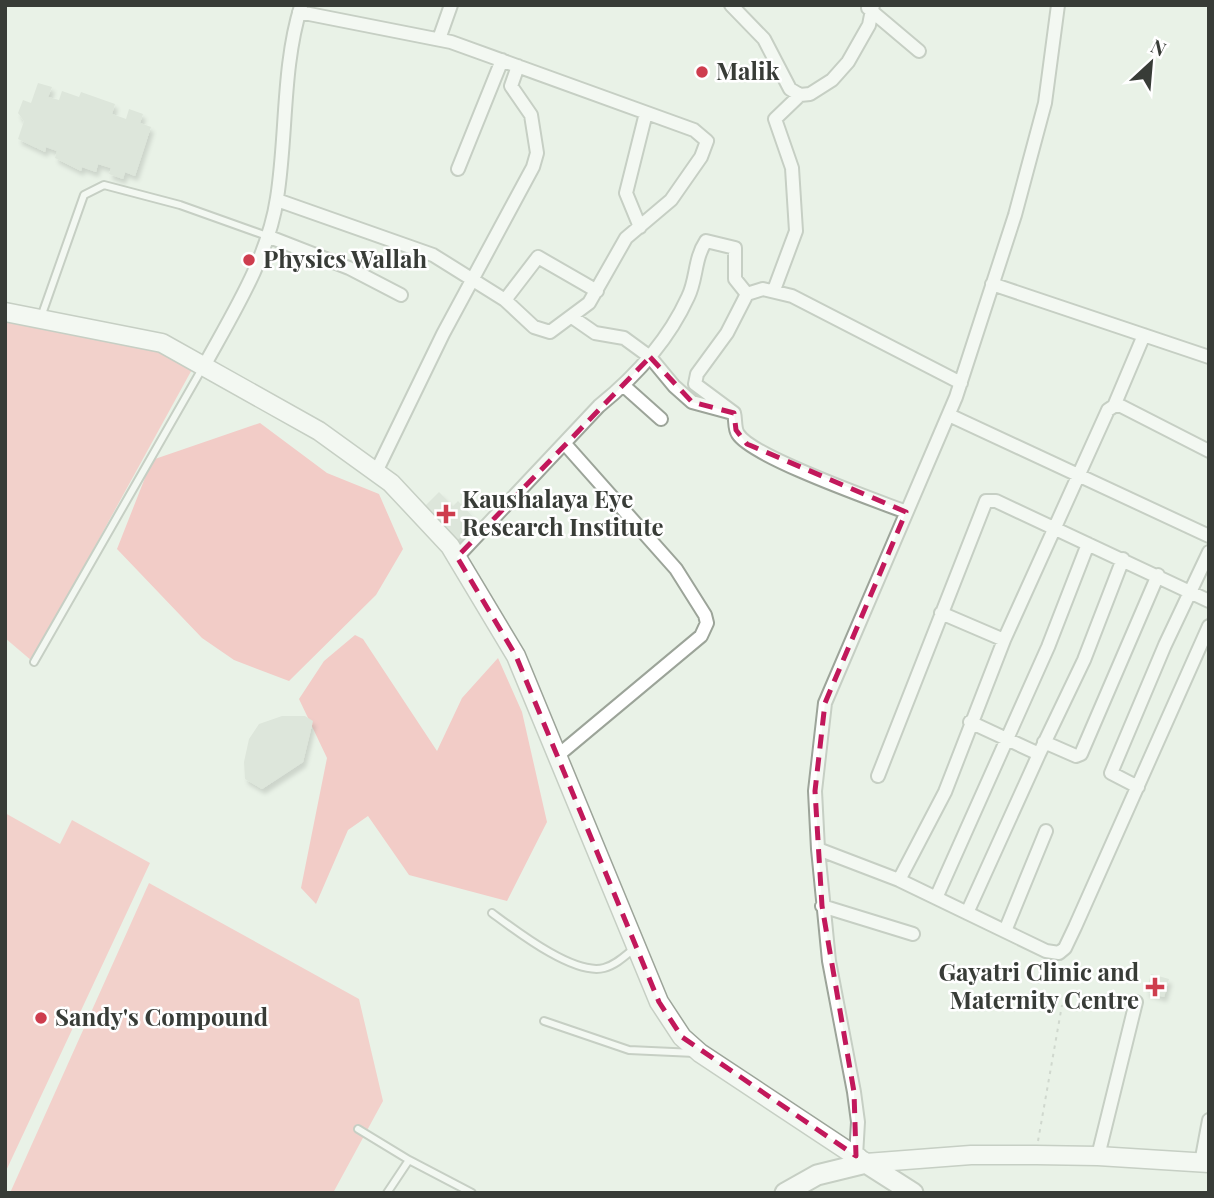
<svg xmlns="http://www.w3.org/2000/svg" width="1214" height="1198" font-family="'Playfair Display',serif">
<style>
.green{fill:#fda8a9}
.forest{fill:#fc9da0}
.building{fill:#cfd7cc;filter:url(#shadow)}
.lines{fill:none;stroke-linecap:round;stroke-linejoin:round}
.lane-casing{stroke:#9ca499;stroke-width:10}
.street-casing{stroke:#9ca499;stroke-width:16}
.secondary-casing{stroke:#9ca499;stroke-width:21}
.primary-casing{stroke:#9ca499;stroke-width:23}
.path{stroke:#b1b8af;stroke-width:2;stroke-dasharray:3.5 5;stroke-linecap:butt}
.lane{stroke:#fff;stroke-width:6}
.street{stroke:#fff;stroke-width:12}
.secondary{stroke:#fff;stroke-width:18}
.primary{stroke:#fff;stroke-width:19}
.marked{fill:none;stroke:#c2185b;stroke-width:5;stroke-dasharray:14 9;stroke-linejoin:round}
.poi-dot{fill:#ce3d4e;stroke:#fff;stroke-width:2.5}
.labels{text-anchor:middle;stroke-width:5;stroke-linejoin:round;paint-order:stroke}
.poi-label{font-size:24px;font-weight:bold;fill:#383c37;stroke:#fff;text-anchor:start}
</style>
<defs>
<filter id="shadow"><feDropShadow dx="3" dy="5" stdDeviation="2" flood-color="#0004"/></filter>
</defs>
<rect width="100%" height="100%" fill="#e9f2e7"/>
<path class="green" d="M5,312L162,343L195,364L32,661L5,638Z
M5,813L60,844L72,820L150,863L5,1173Z
M149,883L359,999L383,1101L333,1193H10Z"/>
<path class="forest" d="M260,423L327,473L379,494L403,549L376,595L289,681L234,660L202,638L117,549L152,460Z
M355,635L363,639L437,751L462,698L498,658L522,712L547,822L507,901L409,875L368,816L348,830L316,904L301,888L327,758L299,699L324,661Z"/>
<path class="building" d="M38,83L52,87L48,97L59,100L62,91L79,97L81,92L115,104L112,114L126,119L129,109L143,114L140,123L151,127L135,176L125,172L123,179L109,174L111,168L98,164L96,172L82,167L81,171L55,158L57,151L46,147L45,152L18,139L24,121L18,113L23,100L31,103Z
M439,492L453,506L458,501L477,521L453,544L421,510Z
M282,716H305L313,721L303,762L262,789L245,779L244,762L249,739L259,724Z
M1151,974L1169,979L1164,997L1146,992Z"/>
<g class="lines">
<g class="lane-casing">
<path id="lane" d="M41,317L84,195L104,185L180,205L267,236
M34,662L203,367
M492,913C515,930 574,976 604,968C616,965 626,955 636,947
M544,1021L629,1050L695,1053
M358,1129L409,1160
M387,1193L409,1160L472,1193"/>
</g>
<g class="street-casing">
<path id="street" d="M731,5L764,39L790,89L800,95L810,94L832,80L848,62L869,25L873,5
M868,8L919,51
M439,39L451,5
M458,169L502,60
M277,200L433,255L505,300L534,327L550,332L589,303L626,238L671,200L701,157L707,141L694,130L451,42L299,12
M640,227L626,193L646,113
M267,236L349,268L401,295
M992,284L1209,357
M774,290L796,231L792,168L775,119L800,95
M505,300L538,257L597,291
M572,317L595,333L624,338L650,357L674,386L692,402L729,412
M204,366C233,313 268,258 277,198C287,135 282,67 301,6
M624,386L661,419
M1114,406L1144,335
M949,415L1209,536
M376,472L443,334L533,167L537,153L531,115L511,86L518,66
M906,512C875,500 752,457 738,434C734,428 736,420 734,413L695,384L697,374L727,333L747,294L763,289L792,296L961,383
M457,557L599,406C636,376 668,341 688,297C697,279 694,259 706,241L735,248V279L747,294
M941,613L1004,640
M970,722L1039,754L1084,660L1123,559
M1044,742L1076,756L1081,754L1158,575
M556,757L701,636L707,623L705,615L676,569L565,444
M878,776L986,501H996L1209,601
M1138,787L1111,773L1165,645L1209,552
M818,849L899,880L1046,951L1059,953L1065,948L1075,927L1209,626
M899,880L945,792L1004,640L1108,410L1114,406H1121L1209,451
M936,898L1048,647L1088,544
M822,906L913,934
M967,913L1039,754
M1005,931L1046,831
M860,1155L856,1156L858,1122L854,1092L829,961L818,849L815,791L825,703L956,397L1015,215L1045,103L1058,5
M1098,1156L1136,1002
M1201,1163L1209,1120"/>
</g>
<g class="secondary-casing">
<path id="secondary" d="M5,312L162,343L319,431L391,483L450,546L516,656L659,1002L682,1037L700,1053L866,1163L971,1155H1036L1098,1156L1209,1163"/>
</g>
<g class="primary-casing">
<path id="primary" d="M785,1193L817,1175L866,1163L913,1193"/>
</g>
<path class="path" d="M1038,1141L1062,1005"/>
<use href="#lane" class="lane"/>
<use href="#street" class="street"/>
<use href="#secondary" class="secondary"/>
<use href="#primary" class="primary"/>
</g>
<path d="M0 0H1214V1198H0ZM650,357L692,402L734,413L736,430L747,444L906,512L825,703L815,791L822,906L854,1092L856,1156L682,1037L659,1002L516,656L457,557Z" fill="#e9f2e7" fill-opacity=".55" fill-rule="evenodd"/>
<path class="marked" d="M650,357L692,402L734,413L736,430L747,444L906,512L825,703L815,791L822,906L854,1092L856,1156L682,1037L659,1002L516,656L457,557Z"/>
<g class="poi-dot">
<circle cx="702" cy="72" r="7"/>
<circle cx="249" cy="260" r="7"/>
<path d="M442.5 503.5h7v7h7v7h-7v7h-7v-7h-7v-7h7z"/>
<path d="M1151.5 976.5h7v7h7v7h-7v7h-7v-7h-7v-7h7z"/>
<circle cx="41" cy="1018" r="7"/>
</g>
<g class="labels">
<g class="poi-label">
<text x="716" y="80">Malik</text>
<text x="263" y="268">Physics Wallah</text>
<text x="462" y="508">Kaushalaya Eye<tspan x="462" dy="28">Research Institute</tspan></text>
<text x="1139" y="981" text-anchor="end">Gayatri Clinic and<tspan x="1139" dy="28">Maternity Centre</tspan></text>
<text x="55" y="1026">Sandy's Compound</text>
</g>
</g>
<rect width="1214" height="1198" fill="none" stroke="#383c37" stroke-width="14"/>
<g transform="translate(1151 63) rotate(26)" stroke="#ffffff" stroke-width="5" paint-order="stroke">
<path d="M0-5L12 26L0 18L-12 26Z" fill="#383c37"/>
<text y="-10" font-size="19" font-weight="bold" text-anchor="middle" fill="#383c37">N</text>
</g>
</svg>
